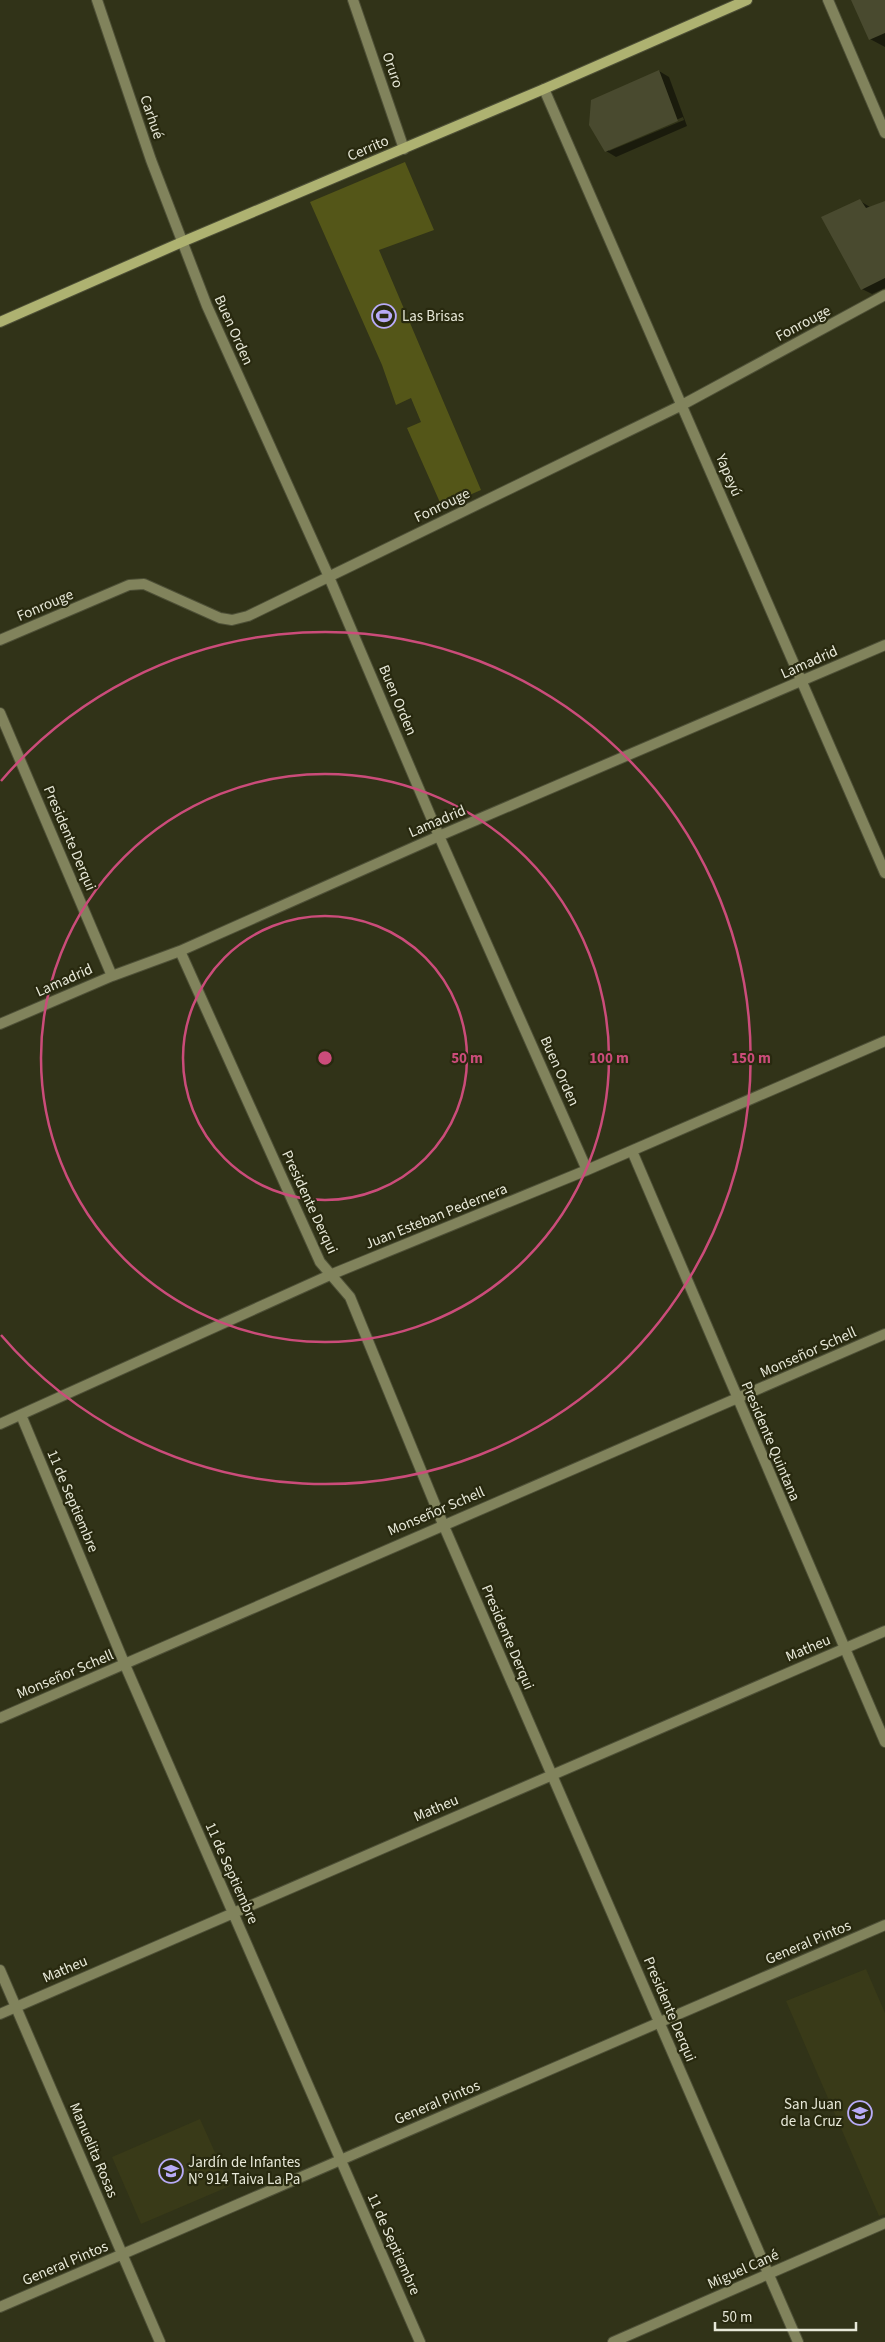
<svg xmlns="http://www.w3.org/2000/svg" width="885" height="2342" font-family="'Source Sans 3',sans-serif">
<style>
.built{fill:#393a18}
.green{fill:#545618}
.shadow{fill:#0007;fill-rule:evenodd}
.building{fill:#494a2f}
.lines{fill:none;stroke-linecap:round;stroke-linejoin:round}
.minor-casing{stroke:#4e5037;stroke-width:12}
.secondary-casing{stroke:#4e5037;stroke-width:12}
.minor{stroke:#81835c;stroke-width:10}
.secondary{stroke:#aeb271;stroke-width:10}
.ring{fill:none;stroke:#cb4c7a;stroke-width:2.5}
.labels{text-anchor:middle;stroke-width:4.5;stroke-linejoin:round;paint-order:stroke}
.street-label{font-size:15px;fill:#e7e8d8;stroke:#28290f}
.poi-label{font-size:15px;fill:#e7e8d8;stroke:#28290f;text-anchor:start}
.centre{fill:#cb4c7a;stroke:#28290f;stroke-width:2.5}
.ring-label{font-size:15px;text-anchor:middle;font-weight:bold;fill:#cb4c7a;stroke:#28290f;stroke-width:4.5;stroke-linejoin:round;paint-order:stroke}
</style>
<rect width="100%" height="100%" fill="#313318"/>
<path class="built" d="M866,1969L885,2013V2214L879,2216L786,2001Z
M200,2119L230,2186L141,2224L112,2157Z"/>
<path class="green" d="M405,162L434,230L379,250L481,490L442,507L407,428L421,422L411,398L396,405L382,365L310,202Z"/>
<path class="shadow" d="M852,0H885V47L870,39Z
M659,71L669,77L687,126L616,157L606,151ZM683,117L684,120L609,151V149Z
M860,201L870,207L885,202V288L872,294L862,289Z"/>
<path class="building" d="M851,0H885V33L869,40Z
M659,70L678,121L605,152L589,125L591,100Z
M860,199L866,208L885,201V278L861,290L821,217Z"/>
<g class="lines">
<g class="minor-casing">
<path id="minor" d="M97,0L151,160L207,306L329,577L439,836L587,1170
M353,0L404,149
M828,0L885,133
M544,89L885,873
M0,640L129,585L144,584L220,618L232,620L248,616L682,405L885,295
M0,713L112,976
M180,951L320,1262L350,1297L443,1524L798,2342
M0,1024L112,976L180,951L439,836L885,645
M632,1151L885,1742
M21,1415L125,1665L420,2342
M0,1424L330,1275L587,1170L885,1041
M0,1718L885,1334
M0,1970L160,2342
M0,2014L885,1631
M0,2307L885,1925
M613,2342L885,2223"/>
</g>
<g class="secondary-casing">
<path id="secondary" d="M0,322L182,242L544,89L747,0"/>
</g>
<use href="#minor" class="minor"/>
<use href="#secondary" class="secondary"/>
</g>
<g class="ring">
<circle cx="325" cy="1058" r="142"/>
<circle cx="325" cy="1058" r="284"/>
<path d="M1 781A426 426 0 1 1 1 1335"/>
</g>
<defs>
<g id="stadium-ring" transform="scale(1.25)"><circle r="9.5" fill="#28290f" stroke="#b8abf7" stroke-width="1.5"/><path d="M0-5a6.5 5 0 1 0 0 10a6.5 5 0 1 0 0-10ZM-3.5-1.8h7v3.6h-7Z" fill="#b8abf7"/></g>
<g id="school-ring" transform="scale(1.25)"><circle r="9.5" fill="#28290f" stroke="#b8abf7" stroke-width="1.5"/><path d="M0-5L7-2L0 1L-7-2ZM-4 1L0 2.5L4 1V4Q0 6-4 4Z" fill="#b8abf7"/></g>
</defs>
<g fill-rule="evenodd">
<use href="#stadium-ring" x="384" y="316"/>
<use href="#school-ring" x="860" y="2113"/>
<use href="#school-ring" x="171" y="2171"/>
</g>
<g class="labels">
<g class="street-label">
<text transform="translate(393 70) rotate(71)" y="5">Oruro</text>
<text transform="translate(152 117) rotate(71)" y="5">Carhué</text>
<text transform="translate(368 148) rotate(-23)" y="5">Cerrito</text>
<text transform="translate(803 323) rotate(-28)" y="5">Fonrouge</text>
<text transform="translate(234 330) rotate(66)" y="5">Buen Orden</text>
<text transform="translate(729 475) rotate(67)" y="5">Yapeyú</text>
<text transform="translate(442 505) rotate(-26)" y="5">Fonrouge</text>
<text transform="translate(45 605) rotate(-23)" y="5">Fonrouge</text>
<text transform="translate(809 662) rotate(-24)" y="5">Lamadrid</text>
<text transform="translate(398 700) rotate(67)" y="5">Buen Orden</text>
<text transform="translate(437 821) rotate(-23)" y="5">Lamadrid</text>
<text transform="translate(70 838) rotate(67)" y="5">Presidente Derqui</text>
<text transform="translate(64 980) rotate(-24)" y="5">Lamadrid</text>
<text transform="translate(560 1071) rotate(66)" y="5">Buen Orden</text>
<text transform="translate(310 1202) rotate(65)" y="5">Presidente Derqui</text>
<text transform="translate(436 1216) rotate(-22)" y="5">Juan Esteban Pedernera</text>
<text transform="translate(808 1352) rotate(-24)" y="5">Monseñor Schell</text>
<text transform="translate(771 1441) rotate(67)" y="5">Presidente Quintana</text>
<text transform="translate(73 1501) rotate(67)" y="5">11 de Septiembre</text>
<text transform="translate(436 1511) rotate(-23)" y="5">Monseñor Schell</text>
<text transform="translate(508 1637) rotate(67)" y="5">Presidente Derqui</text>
<text transform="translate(808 1648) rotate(-23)" y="5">Matheu</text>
<text transform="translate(65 1674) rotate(-23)" y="5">Monseñor Schell</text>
<text transform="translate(436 1808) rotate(-23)" y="5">Matheu</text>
<text transform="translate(232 1873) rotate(66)" y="5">11 de Septiembre</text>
<text transform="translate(808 1942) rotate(-23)" y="5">General Pintos</text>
<text transform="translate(65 1969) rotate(-23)" y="5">Matheu</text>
<text transform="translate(670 2009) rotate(67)" y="5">Presidente Derqui</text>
<text transform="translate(437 2102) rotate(-23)" y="5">General Pintos</text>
<text transform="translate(94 2150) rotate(67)" y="5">Manuelita Rosas</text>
<text transform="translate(394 2244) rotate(66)" y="5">11 de Septiembre</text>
<text transform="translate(65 2263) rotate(-23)" y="5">General Pintos</text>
<text transform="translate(743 2269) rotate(-24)" y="5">Miguel Cané</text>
</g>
<g class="poi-label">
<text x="402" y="321">Las Brisas</text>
<text x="842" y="2109" text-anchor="end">San Juan<tspan x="842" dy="17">de la Cruz</tspan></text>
<text x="188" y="2167">Jardín de Infantes<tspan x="188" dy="17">Nº 914 Taiva La Pa</tspan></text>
</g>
</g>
<circle cx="325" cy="1058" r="8" class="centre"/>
<g class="ring-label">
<text x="467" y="1063">50 m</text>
<text x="609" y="1063">100 m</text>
<text x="751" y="1063">150 m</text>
</g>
<path d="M715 2322v8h141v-8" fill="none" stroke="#e7e8d8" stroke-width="2.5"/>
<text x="722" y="2322" font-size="15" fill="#e7e8d8" stroke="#28290f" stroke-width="4" paint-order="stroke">50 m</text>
</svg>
